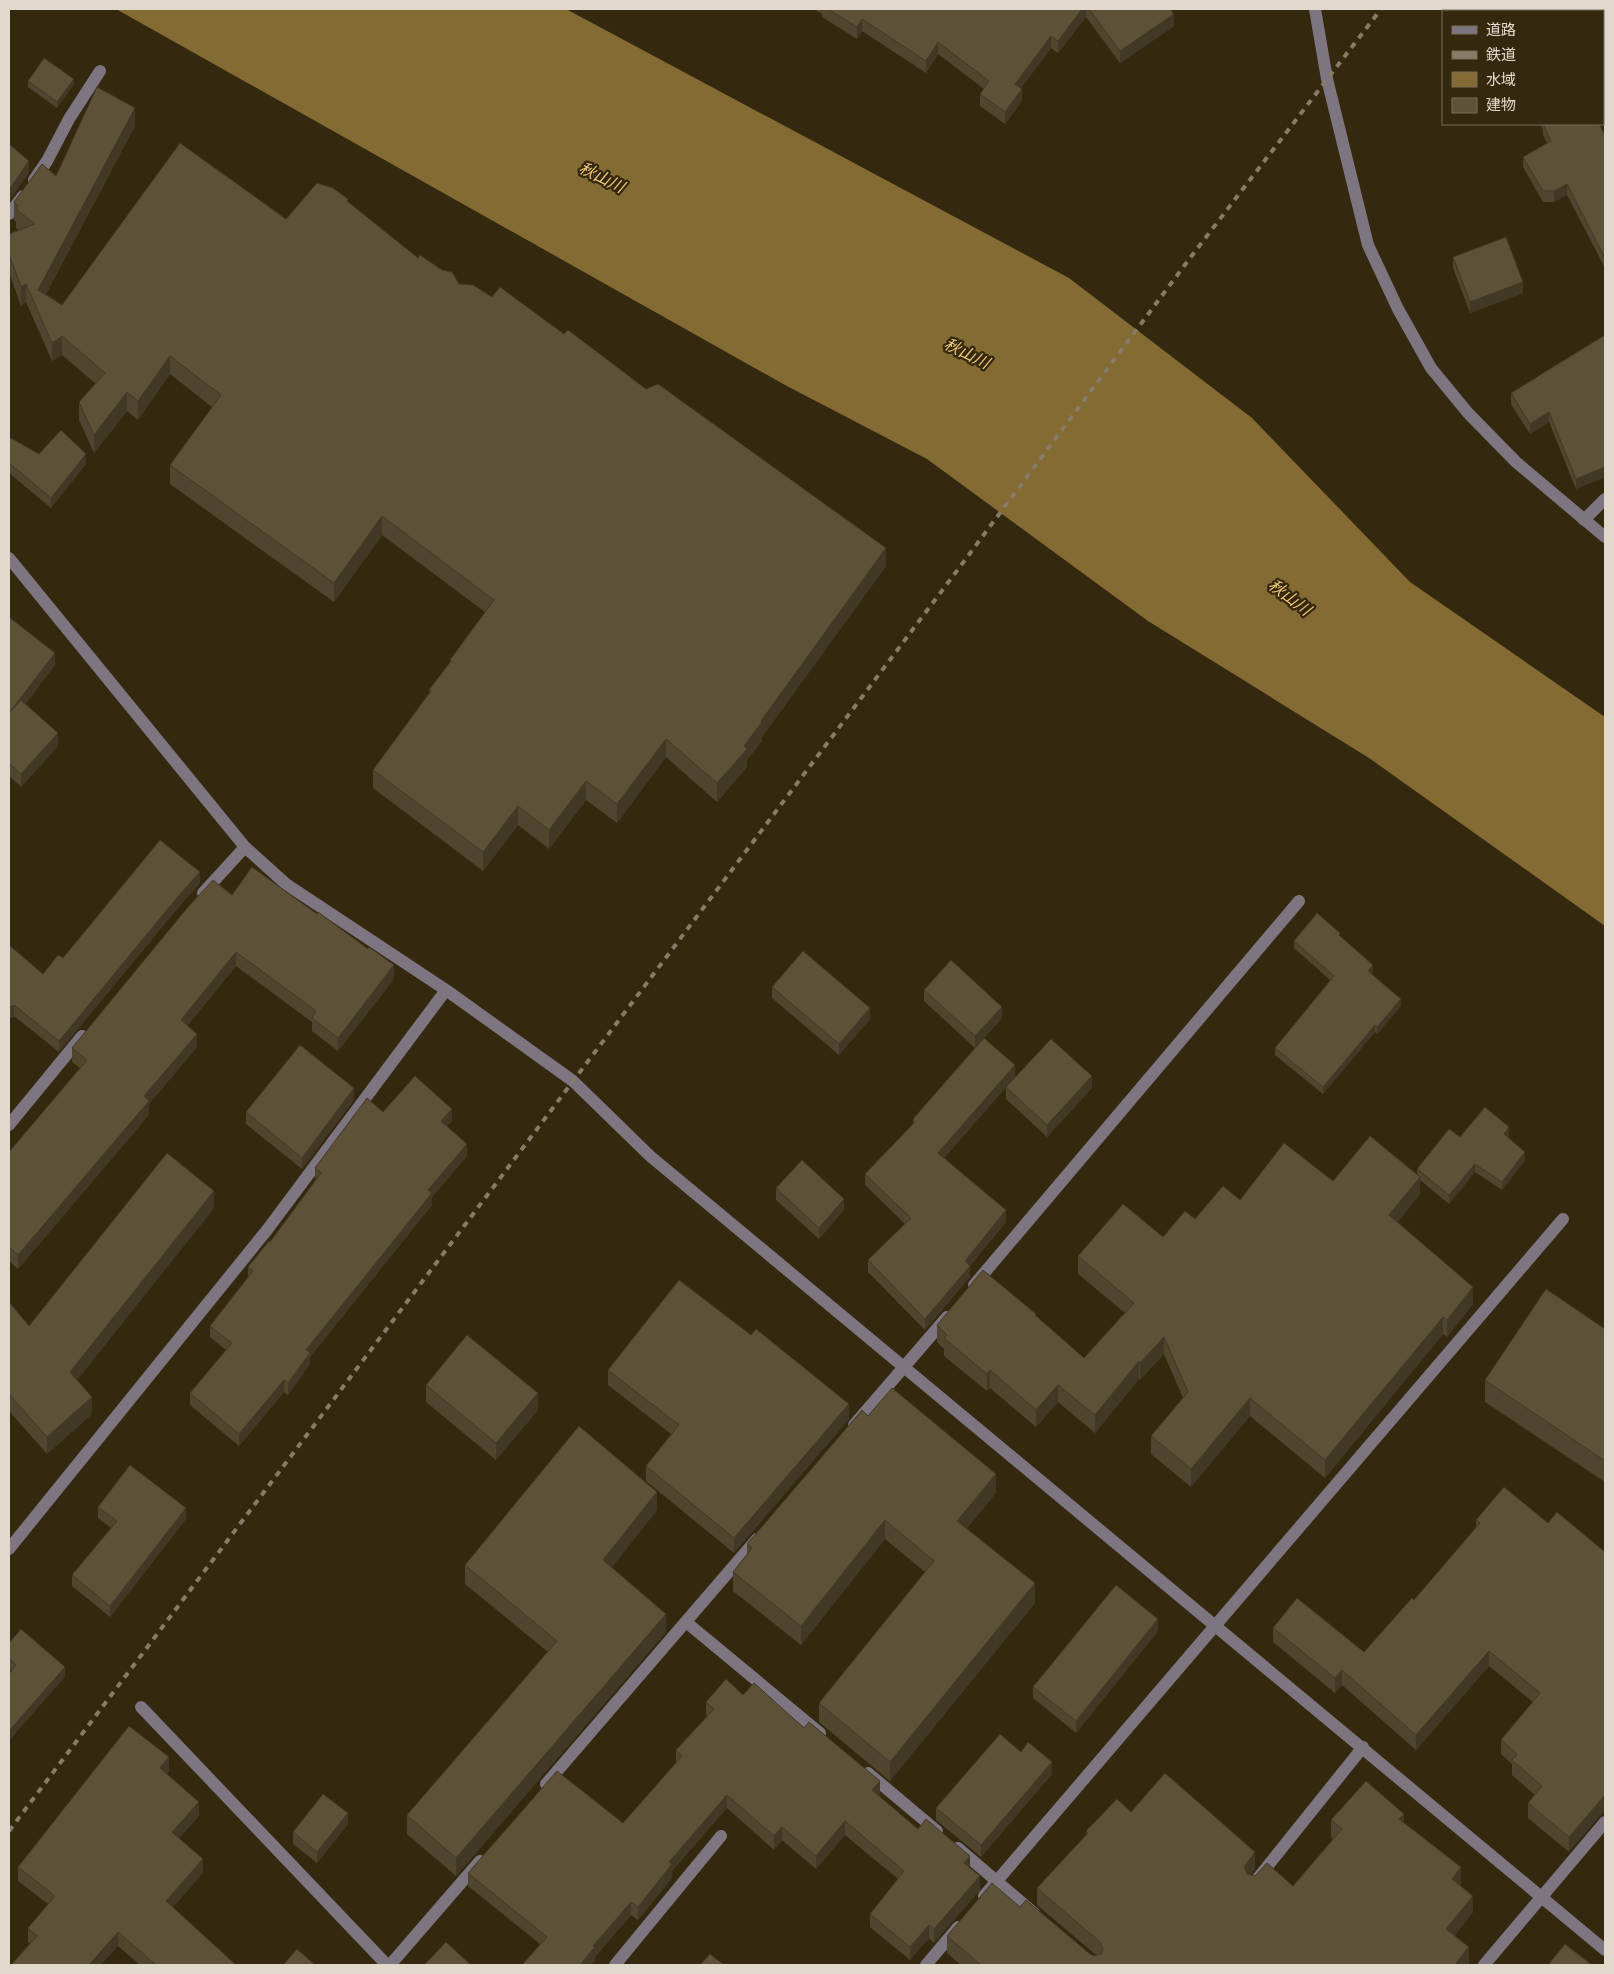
<svg xmlns="http://www.w3.org/2000/svg" width="1614" height="1974" font-family="'Sofia Sans Condensed','Noto Sans JP',sans-serif">
<style>
.water{fill:#846a33}
.lines{fill:none;stroke-linecap:round;stroke-linejoin:round}
.minor{stroke:#7d7580;stroke-width:12}
.rail{stroke:#867c68;stroke-width:4;stroke-dasharray:6 6;stroke-linecap:butt}
.wall{fill:#50462f}
.shaded-wall{fill:#413926}
.building{fill:#5d5137;stroke:#413926}
.labels{text-anchor:middle;stroke-width:4.5;stroke-linejoin:round;paint-order:stroke}
.water-label{font-size:16px;font-style:italic;fill:#f0c977;stroke:#34280f}
</style>
<rect width="100%" height="100%" fill="#34280f"/>
<path class="water" d="M116,9H566L1069,278L1252,418L1410,582L1605,717V926L1369,758L1148,621L927,459L785,385Z"/>
<g class="lines">
<path class="minor" d="M1315,9L1327,79L1368,245L1398,309L1431,368L1468,413L1516,462L1605,537
M1603,109L1605,114
M34,180L47,161L69,119L100,71
M9,214L23,196
M1584,520L1605,499
M9,558L245,847L286,884L446,990L573,1081L650,1156L1605,1950
M203,893L245,847
M9,1125L82,1036
M974,1285L1299,901
M854,1425L947,1317
M9,1549L267,1230L446,990
M686,1622L820,1733
M141,1707L387,1965
M868,1773L937,1831
M546,1784L757,1539
M958,1848L1034,1913
M1258,1878L1363,1747
M984,1896L1563,1219
M390,1965L480,1861
M615,1965L721,1836
M926,1965L958,1927
M1484,1965L1605,1822"/>
<path class="rail" d="M9,1831L959,568L1190,258L1381,9"/>
</g>
<path class="wall" d="M814,9H1170L1174,26L1120,63L1086,17L1058,53L1051,48L1021,88L1022,101L1005,124L980,106V94L984,89L938,54L926,73L862,31L857,39L822,17V14Z
M28,81L74,84L57,108L28,87Z
M1540,124H1599L1605,135V268L1567,195L1554,202H1543L1523,167V157L1547,143L1543,135V130Z
M135,126L46,294L62,305L286,219L348,202L418,258L459,284L492,297L564,334L646,389L886,566L762,737V741L747,760V767L717,802L666,757L617,823L586,800L549,849L518,825L483,871L373,788V770L429,693V690L450,663V660L485,612L382,535L334,602L170,484V465L212,407L170,374L138,420L127,411L94,453L79,420V402L96,384L62,355L52,361L26,302L21,306L9,272V234L19,230L16,228V222L14,220V202L56,176Z
M1453,257L1523,293L1470,313L1453,268Z
M1605,335V477L1576,489L1549,422L1530,434L1511,404V393Z
M9,437L39,454L86,464L51,508L9,473Z
M9,617L55,665L25,704L58,746L21,787L9,776Z
M200,883L176,910L59,1052L14,1016L11,1018L9,1016V945L43,974L63,958Z
M232,895L394,979L338,1051L312,1031V1022L236,966L188,1025L197,1047L149,1104V1115L18,1269L9,1261V1152L80,1068L72,1062V1048Z
M1340,936L1373,972L1371,974L1401,1006L1377,1034L1375,1032L1323,1094L1275,1055V1048L1330,980L1294,948V941Z
M772,987L870,1019L839,1055L772,998Z
M924,990L1002,1018L984,1038L1015,1077L944,1158L1006,1222L970,1266V1277L925,1330L868,1272V1260L905,1224L865,1185V1174L913,1124V1119L975,1048L924,1001Z
M1006,1087L1092,1088L1047,1137L1006,1099Z
M354,1100L302,1169L246,1124V1112Z
M383,1112L452,1121L447,1126L467,1156L432,1197V1205L310,1357V1364L288,1395L284,1392L239,1446L190,1405V1393L226,1350L210,1337V1326L248,1277V1267L270,1242L316,1180L315,1179V1168Z
M1509,1135L1508,1137L1525,1160L1502,1190L1475,1172L1449,1204L1420,1180V1194L1397,1223L1473,1304L1447,1337L1443,1334L1325,1478L1250,1416L1191,1487L1151,1454V1436L1183,1398L1164,1354L1140,1380L1139,1379L1095,1433L1058,1402L1036,1427L990,1388L987,1391L944,1356V1349L937,1342V1325L1036,1317L1084,1358L1125,1313L1078,1274V1256L1163,1237L1195,1219L1240,1200L1333,1181L1417,1175V1169L1460,1137Z
M776,1188L844,1210L819,1239L776,1200Z
M214,1208L77,1380L92,1414L47,1454L9,1411V1302L29,1326Z
M1605,1329V1482L1485,1402V1380Z
M608,1370L849,1419L734,1553L646,1481V1466L671,1434L608,1385Z
M426,1385L538,1410L496,1460L426,1402Z
M868,1416L996,1493L967,1528L1035,1603L890,1781L819,1722V1703L925,1572L885,1539L801,1645L733,1591V1572L747,1555V1544Z
M98,1507L186,1519L110,1617L72,1586V1575L111,1528L98,1518Z
M657,1510L612,1567L666,1632L456,1876L407,1834V1815L548,1652L465,1584V1565Z
M1476,1520L1548,1523L1605,1552L1569,1852L1528,1818V1803L1535,1795L1512,1775V1764L1501,1754V1740L1533,1702L1489,1666L1416,1750L1342,1685L1335,1693L1273,1642V1628L1364,1652L1414,1600L1476,1527Z
M1158,1631L1076,1733L1033,1698V1687Z
M9,1643L65,1677L11,1671L9,1669Z
M743,1695L804,1728L880,1794L879,1796L918,1829L970,1868L980,1890L934,1943L929,1938L910,1960L870,1927V1914L898,1879L845,1835L816,1869L782,1840L774,1850L727,1808L672,1871V1878L638,1920L631,1915L595,1957V1961L592,1965H522L540,1944L468,1886V1873L623,1823L676,1763V1750L707,1716L706,1715V1702Z
M1021,1752L1052,1774L981,1857L936,1820V1808Z
M169,1771L167,1774L199,1816L179,1838L203,1873L173,1907L236,1965H140L118,1946L30,1944L28,1942V1928L48,1904L18,1881V1867Z
M1131,1812L1255,1869L1250,1875L1293,1886L1333,1839L1331,1837V1820L1404,1823L1461,1884L1460,1885L1473,1912L1455,1935L1469,1963L1468,1965H961L947,1953V1936L1020,1907L1090,1954L1094,1956L1096,1955L1037,1905V1888L1086,1835V1831Z
M348,1824L317,1863L293,1844V1832Z"/>
<path class="shaded-wall" d="M1082,9H1086V17L1058,53V41Z
M1174,14V26L1120,63V51Z
M862,19V31L857,39V27Z
M1051,36V48L1015,96V84Z
M938,42V54L926,73V61Z
M74,79V84L57,108V102Z
M1022,89V101L1005,124V112Z
M135,108V126L38,308V290Z
M29,161V173L9,201V190Z
M1567,184V195L1554,202V191Z
M1523,282V293L1470,313V302Z
M26,284V302L21,306V287Z
M62,336V355L52,361V343Z
M170,356V374L138,420V401Z
M127,392V411L94,453V435Z
M1549,412V422L1530,434V424Z
M86,454V464L51,508V498Z
M1605,467V477L1576,489V479Z
M382,516V535L334,602V583Z
M886,548V566L762,737V741L747,760V767L717,802V783L761,721Z
M55,653V665L9,726V713Z
M58,733V746L21,787V774Z
M666,739V757L617,823V804Z
M586,781V800L549,849V830Z
M518,806V825L483,871V852Z
M200,872V883L176,910L59,1052V1041L176,899Z
M236,952V966L181,1033V1020Z
M394,965V979L338,1051V1038Z
M1373,965V972L1368,978V971Z
M1401,999V1006L1377,1034V1027Z
M14,1005V1016L11,1018V1007Z
M1002,1007V1018L975,1048V1036Z
M870,1008V1019L839,1055V1044Z
M1375,1025V1032L1323,1094V1087Z
M197,1034V1047L149,1104V1115L18,1269V1255L144,1096Z
M1015,1065V1077L938,1165V1153Z
M1092,1076V1088L1047,1137V1125Z
M354,1088V1100L302,1169V1158Z
M452,1109V1121L441,1133V1121Z
M1509,1127V1135L1504,1142V1134Z
M467,1144V1156L432,1197V1205L310,1357V1364L288,1395V1383L306,1350L428,1190Z
M1525,1152V1160L1502,1190V1182Z
M1475,1164V1172L1449,1204V1195Z
M1420,1177V1194L1389,1233V1215Z
M214,1191V1208L70,1389V1372Z
M844,1199V1210L819,1239V1228Z
M1006,1210V1222L970,1266V1277L925,1330V1319L965,1261Z
M1473,1287V1304L1447,1337V1320Z
M1443,1317V1334L1325,1478V1460Z
M1164,1337V1354L1140,1380V1363Z
M1139,1361V1379L1095,1433V1415Z
M990,1370V1388L987,1391V1374Z
M284,1380V1392L239,1446V1434Z
M1058,1385V1402L1036,1427V1410Z
M538,1393V1410L496,1460V1443Z
M92,1397V1414L47,1454V1437Z
M1250,1398V1416L1191,1487V1469Z
M849,1404V1419L734,1553V1538Z
M996,1474V1493L957,1540V1521Z
M657,1492V1510L603,1578V1560Z
M186,1508V1519L110,1617V1606Z
M885,1520V1539L801,1645V1626Z
M1035,1583V1603L890,1781V1762Z
M666,1614V1632L456,1876V1858Z
M1158,1619V1631L1076,1733V1721Z
M1489,1651V1666L1416,1750V1735Z
M65,1667V1677L9,1741V1731Z
M1342,1670V1685L1335,1693V1678Z
M169,1757V1771L160,1782V1768Z
M1052,1762V1774L981,1857V1845Z
M880,1781V1794L872,1803V1790Z
M1605,1789V1810L1569,1852V1837Z
M727,1795V1808L672,1871V1878L638,1920V1907L669,1862Z
M199,1802V1816L172,1846V1832Z
M348,1813V1824L317,1863V1852Z
M1404,1814V1831L1399,1819Z
M845,1821V1835L816,1869V1856Z
M782,1827V1840L774,1850V1836Z
M1255,1852V1869L1244,1883V1867Z
M970,1856V1869L964,1863Z
M203,1859V1873L166,1915V1901Z
M1461,1867V1884L1452,1896V1879Z
M980,1876V1890L934,1943V1929Z
M1473,1896V1912L1446,1946V1929Z
M631,1902V1915L595,1957V1961L592,1965H580L593,1946Z
M929,1925V1938L910,1960V1947Z
M118,1932V1946L101,1965H89Z
M1469,1947V1963L1468,1965H1456V1963Z"/>
<path class="building" d="M828,9H1082L1058,41L1051,36L1015,84L1022,89L1005,112L980,94L989,81L938,42L926,61L862,19L857,27Z
M1089,9H1170L1174,14L1120,51Z
M44,58L74,79L57,102L28,81Z
M97,87L135,108L38,290L62,305L180,143L286,219L317,183L333,188L348,199L347,201L418,258L420,255L442,270L452,272L459,284L473,285L492,297L500,287L564,334L568,330L646,389L658,384L886,548L761,721L762,722L744,746L747,749L717,783L666,739L617,804L586,781L549,830L518,806L483,852L373,770L431,691L429,690L451,661L450,660L494,600L382,516L334,583L170,465L221,395L170,356L138,401L127,392L94,435L79,402L105,373L62,336L52,343L26,284L21,287L9,254V234L35,224L16,209L18,206L14,202L42,164L56,176Z
M1543,124H1599L1605,135V258L1567,184L1554,191H1543L1523,157L1551,141Z
M9,144L29,161L9,190Z
M1506,237L1523,282L1470,302L1453,257Z
M1605,335V467L1576,479L1549,412L1530,424L1511,393Z
M61,430L86,454L51,498L9,463V437L39,454Z
M9,617L55,653L9,713Z
M21,700L58,733L21,774L9,763V713Z
M160,840L200,872L176,899L59,1041L14,1005L11,1007L9,1005V945L43,974L58,955L63,958Z
M252,867L317,914L318,912L368,949L369,947L394,965L338,1038L312,1018L316,1011L236,952L181,1020L197,1034L144,1096L149,1101L18,1255L9,1247V1152L87,1060L72,1048L188,907L213,880L232,895Z
M1317,913L1340,933L1339,935L1373,965L1368,971L1401,999L1377,1027L1375,1025L1323,1087L1275,1048L1334,976L1294,941Z
M803,951L870,1008L839,1044L772,987Z
M951,960L1002,1007L975,1036L924,990Z
M984,1038L1015,1065L938,1153L1006,1210L965,1261L970,1266L925,1319L868,1260L911,1218L865,1174L915,1122L913,1119Z
M1051,1039L1092,1076L1047,1125L1006,1087Z
M300,1045L354,1088L302,1158L246,1112Z
M415,1076L452,1109L441,1121L467,1144L428,1190L432,1193L306,1350L310,1353L288,1383L284,1380L239,1434L190,1393L232,1343L210,1326L253,1271L248,1267L269,1241L270,1242L321,1173L315,1168L367,1098L383,1112Z
M1485,1107L1509,1127L1504,1134L1525,1152L1502,1182L1475,1164L1449,1195L1417,1169L1449,1129L1460,1137Z
M1370,1136L1420,1177L1389,1215L1473,1287L1447,1320L1443,1317L1325,1460L1250,1398L1191,1469L1151,1436L1188,1392L1164,1337L1140,1363L1139,1361L1095,1415L1058,1385L1036,1410L990,1370L987,1374L944,1338L947,1335L937,1325L983,1270L1036,1314L1035,1315L1084,1358L1134,1303L1078,1256L1123,1204L1163,1237L1185,1211L1195,1219L1223,1186L1240,1200L1284,1143L1333,1181Z
M167,1153L214,1191L70,1372L92,1397L47,1437L9,1394V1302L29,1326Z
M802,1160L844,1199L819,1228L776,1188Z
M679,1280L751,1335L756,1329L849,1404L734,1538L646,1466L679,1425L608,1370Z
M1546,1289L1605,1329V1461L1485,1380Z
M467,1335L538,1393L496,1443L426,1385Z
M892,1388L996,1474L957,1521L1035,1583L890,1762L819,1703L934,1561L885,1520L801,1626L733,1572L752,1548L747,1544L862,1410L868,1416Z
M579,1426L657,1492L603,1560L666,1614L456,1858L407,1815L557,1641L465,1565Z
M130,1465L186,1508L110,1606L72,1575L117,1521L98,1507Z
M1504,1487L1548,1523L1557,1512L1605,1552V1795L1569,1837L1528,1803L1542,1786L1512,1760L1517,1754L1501,1740L1540,1693L1489,1651L1416,1735L1342,1670L1335,1678L1273,1628L1297,1598L1364,1652L1412,1598L1414,1600L1480,1523L1476,1520Z
M1116,1585L1158,1619L1076,1721L1033,1687Z
M21,1629L65,1667L9,1731V1674L16,1665L9,1658V1643Z
M726,1679L743,1695L754,1683L804,1728L809,1722L880,1781L872,1790L918,1829L926,1819L970,1856L964,1863L980,1876L934,1929L929,1925L910,1947L870,1914L904,1871L845,1821L816,1856L782,1827L774,1836L727,1795L669,1862L672,1864L638,1907L631,1902L593,1946L595,1947L580,1965H522L547,1937L468,1873L557,1771L623,1823L682,1756L676,1750L714,1709L706,1702Z
M129,1726L169,1757L160,1768L199,1802L172,1832L203,1859L166,1901L236,1965H156L118,1932L89,1965H11L37,1936L28,1928L55,1896L18,1867Z
M1000,1734L1021,1752L1028,1742L1052,1762L981,1845L936,1808Z
M1165,1773L1255,1852L1244,1867L1247,1874L1255,1876L1267,1863L1293,1886L1342,1829L1331,1820L1366,1781L1404,1814L1399,1819L1461,1867L1452,1879L1473,1896L1446,1929L1469,1947L1456,1963L1458,1965H981L947,1936L992,1883L1020,1907L1026,1900L1090,1954L1094,1956L1101,1954L1103,1949L1100,1942L1037,1888L1088,1833L1086,1831L1117,1799L1131,1812Z
M323,1794L348,1813L317,1852L293,1832Z
M446,1942L471,1965H424Z
M1565,1944L1592,1965H1548Z
M297,1949L315,1965H283Z
M710,1954L724,1965H700Z"/>
<g class="labels">
<g class="water-label">
<text transform="translate(602 177) rotate(26)" y="6">秋山川</text>
<text transform="translate(967 353) rotate(26)" y="6">秋山川</text>
<text transform="translate(1290 597) rotate(37)" y="6">秋山川</text>
</g>
</g>
<rect width="1614" height="1974" fill="none" stroke="#e1d9cb" stroke-width="20"/>
<rect x="1442" y="10" width="162" height="115" fill="#34280f" stroke="#796f5a"/>
<rect x="1452" y="26" width="25" height="8" fill="#7d7580" stroke="#796f5a"/>
<text x="1486" y="35" font-size="15" fill="#e1d9cb">道路</text>
<rect x="1452" y="51" width="25" height="8" fill="#867c68" stroke="#796f5a"/>
<text x="1486" y="60" font-size="15" fill="#e1d9cb">鉄道</text>
<rect x="1452" y="72" width="25" height="15" fill="#846a33" stroke="#796f5a"/>
<text x="1486" y="85" font-size="15" fill="#e1d9cb">水域</text>
<rect x="1452" y="98" width="25" height="15" fill="#5d5137" stroke="#796f5a"/>
<text x="1486" y="110" font-size="15" fill="#e1d9cb">建物</text>
</svg>
